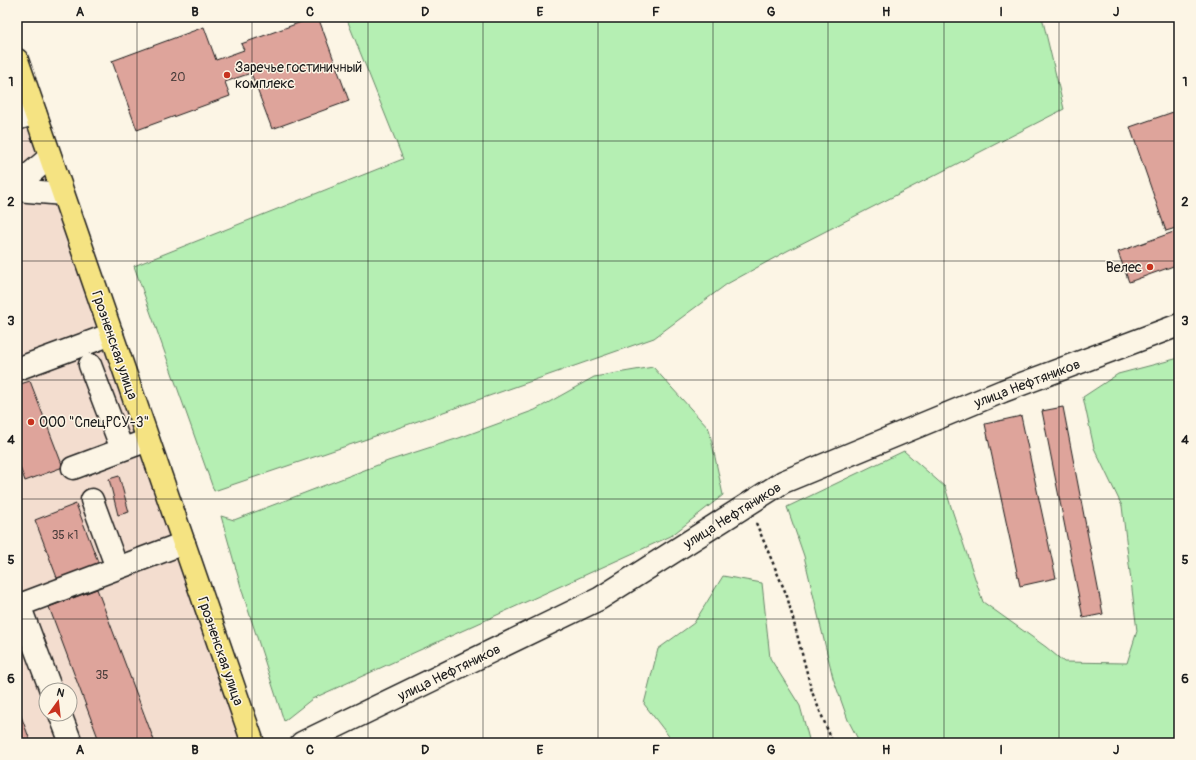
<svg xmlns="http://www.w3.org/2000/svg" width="1196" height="760" font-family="Pangolin,sans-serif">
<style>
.built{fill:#f3ddcf;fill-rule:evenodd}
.green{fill:#b5efb3;stroke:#688668}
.building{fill:#dea49b;stroke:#1c1c1c}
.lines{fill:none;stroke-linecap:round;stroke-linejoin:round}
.minor-casing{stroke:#1c1c1c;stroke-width:25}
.major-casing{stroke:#1c1c1c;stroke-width:25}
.path{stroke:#1c1c1c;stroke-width:2.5;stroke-dasharray:3 3;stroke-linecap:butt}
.minor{stroke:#fcf5e5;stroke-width:22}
.major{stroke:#f5e382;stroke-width:22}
.grid{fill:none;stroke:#1c1c1c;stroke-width:1;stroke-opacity:0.55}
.poi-dot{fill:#c8321e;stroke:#fcf5e5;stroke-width:1.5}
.labels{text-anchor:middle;stroke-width:3;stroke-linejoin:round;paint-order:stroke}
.number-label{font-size:12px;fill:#4c3e3c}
.poi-label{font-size:14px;fill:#1c1c1c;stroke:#fcf5e5;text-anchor:start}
.street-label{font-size:14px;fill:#1c1c1c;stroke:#fcf5e5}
.neatline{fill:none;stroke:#1c1c1c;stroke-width:1.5}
.grid-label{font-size:13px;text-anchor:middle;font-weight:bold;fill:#1c1c1c}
</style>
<rect width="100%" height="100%" fill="#fcf5e5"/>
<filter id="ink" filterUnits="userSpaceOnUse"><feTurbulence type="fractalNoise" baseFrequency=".025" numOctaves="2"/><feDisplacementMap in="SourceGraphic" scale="8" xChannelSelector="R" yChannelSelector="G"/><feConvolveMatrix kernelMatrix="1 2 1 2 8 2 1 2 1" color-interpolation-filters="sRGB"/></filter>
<g filter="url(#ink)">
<path class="built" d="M17,92L248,743H17ZM46,690H70V714H46Z"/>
<path class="green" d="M346,17H1042L1064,109L787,251L727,284L654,338L361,441L214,491L134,266L403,159Z
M1179,358V743H860L848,720L833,678L804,556L787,507L904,451L945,487L952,510L983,602L1046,647L1064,662L1127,663L1137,631L1122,506L1094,448L1083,397L1118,374Z
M653,367L709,429L723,495L671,536L312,699L284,721L243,594L221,516L234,520L388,461L459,438L535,410L594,377Z
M723,576L762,583L770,658L800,706L810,743H674L644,704L658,649L694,623Z"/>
<path class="building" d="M315,17H318L349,101L272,129L251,73L225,82L230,96L137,130L112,61L204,27L216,60L244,50L241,44Z
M1179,110V227L1166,231L1130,127Z
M1179,230V264L1129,282L1118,252Z
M30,381L63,467L25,481L17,459V385Z
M1063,407L1103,614L1083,618L1042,411Z
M1021,416L1056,578L1020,586L985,424Z
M119,476L129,512L118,515L109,479Z
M76,504L100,567L59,583L35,520Z
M97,589L155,743H100L49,607Z
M17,705L31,743H17Z"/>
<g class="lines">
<g class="minor-casing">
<path id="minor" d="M17,119L35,113
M17,185L50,157
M17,190L63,194
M90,365L122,449
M17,369L112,334
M73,468L148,440
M92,500L117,568
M19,605L51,690
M17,606L184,543
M60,714L71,743
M302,743L599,599L783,482L1003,391L1179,325"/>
</g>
<g class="major-casing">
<path id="major" d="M17,60L253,743"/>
</g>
<path class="path" d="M756,523L787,596L812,692L833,743"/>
<use href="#minor" class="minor"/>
<use href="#major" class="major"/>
</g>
</g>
<path class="grid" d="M137,17V743M252,17V743M368,17V743M483,17V743M598,17V743M713,17V743M828,17V743M944,17V743M1059,17V743M17,141H1179M17,261H1179M17,380H1179M17,499H1179M17,619H1179"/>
<g class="poi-dot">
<circle cx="227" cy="75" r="4"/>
<circle cx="1150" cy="267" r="4"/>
<circle cx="31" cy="422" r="4"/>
</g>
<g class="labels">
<g class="number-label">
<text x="178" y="81">20</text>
<text x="65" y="539">35 к1</text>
<text x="102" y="679">35</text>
</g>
<g class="poi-label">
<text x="235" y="72">Заречье гостиничный<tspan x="235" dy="16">комплекс</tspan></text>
<text x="1142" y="272" text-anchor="end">Велес</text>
<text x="39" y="427">ООО "СпецРСУ-3"</text>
</g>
<g class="street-label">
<text transform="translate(115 345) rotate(71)" y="5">Грозненская улица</text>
<text transform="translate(1027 383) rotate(-21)" y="5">улица Нефтяников</text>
<text transform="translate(732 515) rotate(-32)" y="5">улица Нефтяников</text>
<text transform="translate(221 651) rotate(71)" y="5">Грозненская улица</text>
<text transform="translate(449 672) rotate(-26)" y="5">улица Нефтяников</text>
</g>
</g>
<rect width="1196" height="760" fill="none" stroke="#fcf5e5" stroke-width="44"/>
<g transform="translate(58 702) rotate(15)"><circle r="19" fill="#fcf5e5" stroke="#a29e95"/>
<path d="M0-3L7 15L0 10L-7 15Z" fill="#c8321e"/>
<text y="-6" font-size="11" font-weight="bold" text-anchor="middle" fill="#1c1c1c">N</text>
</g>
<rect x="22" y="22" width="1152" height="716" class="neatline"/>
<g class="grid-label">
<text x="80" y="16">A</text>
<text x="195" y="16">B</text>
<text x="310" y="16">C</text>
<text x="425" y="16">D</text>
<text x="540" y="16">E</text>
<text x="656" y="16">F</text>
<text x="771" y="16">G</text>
<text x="886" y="16">H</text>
<text x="1001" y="16">I</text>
<text x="1116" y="16">J</text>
<text x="11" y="86">1</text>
<text x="1185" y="86">1</text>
<text x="11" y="206">2</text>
<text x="1185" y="206">2</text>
<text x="11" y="325">3</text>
<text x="1185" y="325">3</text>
<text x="11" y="444">4</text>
<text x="1185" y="444">4</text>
<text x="11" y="564">5</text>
<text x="1185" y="564">5</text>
<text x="11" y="683">6</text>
<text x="1185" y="683">6</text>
<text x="80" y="754">A</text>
<text x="195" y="754">B</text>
<text x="310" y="754">C</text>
<text x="425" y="754">D</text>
<text x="540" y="754">E</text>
<text x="656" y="754">F</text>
<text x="771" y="754">G</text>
<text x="886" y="754">H</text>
<text x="1001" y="754">I</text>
<text x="1116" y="754">J</text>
</g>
</svg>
